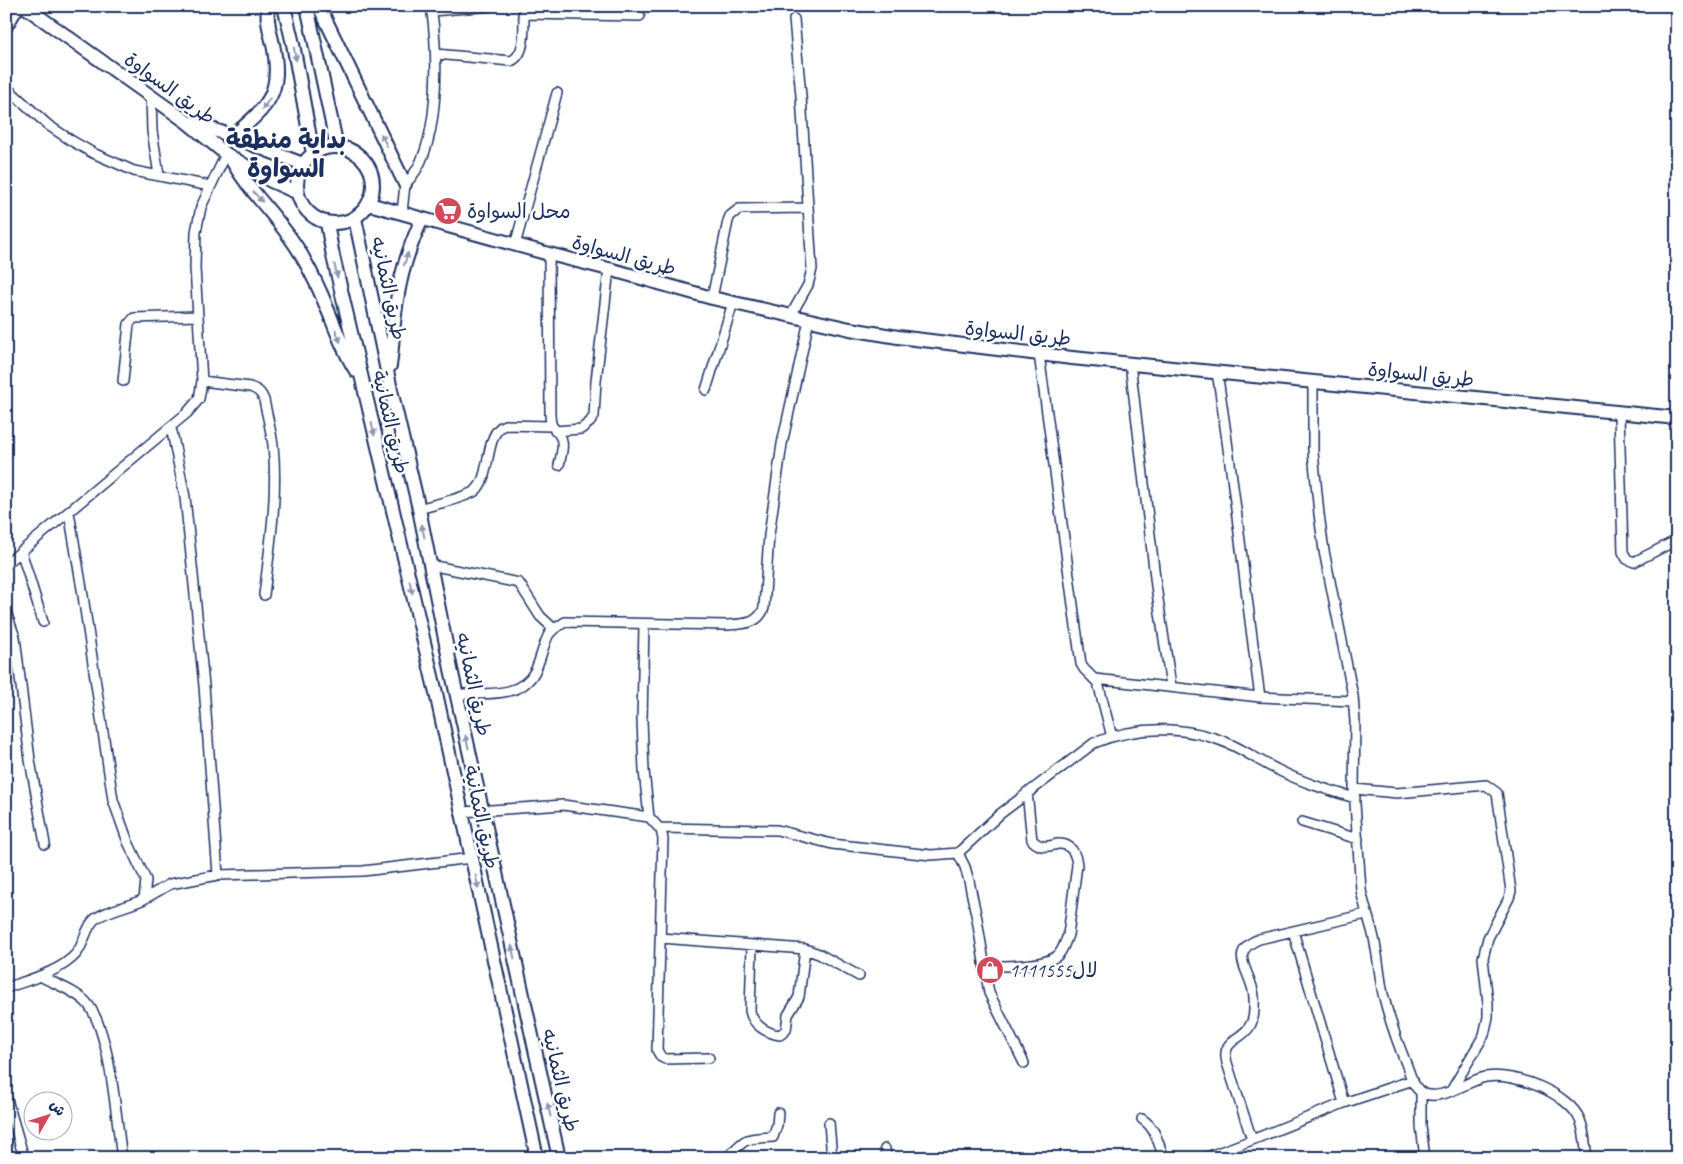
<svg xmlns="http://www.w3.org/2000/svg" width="1683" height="1164" font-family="Caveat,'Playpen Sans Arabic',sans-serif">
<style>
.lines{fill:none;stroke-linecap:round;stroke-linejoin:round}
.street-casing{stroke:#1b2f5e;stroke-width:12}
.secondary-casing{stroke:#1b2f5e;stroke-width:16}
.street{stroke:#fff;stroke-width:9}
.secondary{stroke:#fff;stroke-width:12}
.oneway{fill:#8d97ae}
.labels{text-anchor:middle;stroke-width:5;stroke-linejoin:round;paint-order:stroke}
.street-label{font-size:20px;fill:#1b2f5e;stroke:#fff}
.poi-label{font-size:20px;fill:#1b2f5e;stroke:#fff;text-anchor:start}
.district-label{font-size:25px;font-weight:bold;fill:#1b2f5e;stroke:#fff}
</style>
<rect width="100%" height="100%" fill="#fff"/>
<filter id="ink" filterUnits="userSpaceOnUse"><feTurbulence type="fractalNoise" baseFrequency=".02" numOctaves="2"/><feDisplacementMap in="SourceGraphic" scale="10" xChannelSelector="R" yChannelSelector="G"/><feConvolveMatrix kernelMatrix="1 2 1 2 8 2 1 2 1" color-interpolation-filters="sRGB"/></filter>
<g filter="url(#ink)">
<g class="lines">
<g class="street-casing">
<path id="street" d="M432,11L490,6
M523,14L640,16
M436,54L511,61C528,54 523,22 524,6
M6,87L48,125L72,141L93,153L134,171L210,186
M151,96L152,131L159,175
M402,213L405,184C442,151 438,52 431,6
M515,245L557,93
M549,254L550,414C551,431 553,424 560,436C565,443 561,456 559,465
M712,298L728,221L730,216L739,209L808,208
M791,315L808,285L812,269L801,96L794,19
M1039,354L1081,664L1084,669L1098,683L1112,737
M1130,363L1156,586L1171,686
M1217,372C1234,480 1245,589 1260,697
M123,381L129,324L134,318L198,316
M202,381L250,387C258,390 261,392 264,400C267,415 271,430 273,445C278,494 270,546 264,595
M1313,381V452L1319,514L1324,551L1353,696L1355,722L1354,789L1361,890C1364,905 1369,919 1373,934C1378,954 1379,974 1383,994C1389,1018 1397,1042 1407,1066C1410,1074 1413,1087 1421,1092C1440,1104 1467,1080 1486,1077C1514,1072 1569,1093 1580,1120C1585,1131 1585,1146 1587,1158
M706,390L733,303
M1619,413L1623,552L1627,559L1634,562L1677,540
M171,427L185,497L193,575L204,686L218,875
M555,431L581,429L590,422L594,416L596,381L609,269
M419,509C432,505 465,498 475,491C492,477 484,432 505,425L551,426
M21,551L43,622
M6,564L187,413L199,399L202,381L195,268L196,232L201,207L226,154
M430,565L519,583L540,616L554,629
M6,612L15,637L30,760L45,844
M644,624L642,720L644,771L649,817L661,830L663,839L657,1050L661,1057L665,1059L709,1058
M1095,679L1260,697L1353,701
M457,694C484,693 521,699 535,671C541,659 543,645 549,634L554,629L565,622L726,625C742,624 758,625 764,608L769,535L782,444L809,320
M1354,789L1397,793L1486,785L1497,793L1511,891L1509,898L1488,938L1483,958L1488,1003V1017L1484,1035L1451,1091
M462,812L563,805L649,817
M1302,822L1358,839
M659,828L777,830L832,844L931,855L958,853L1000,814L1094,743C1138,725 1188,725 1232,745C1247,752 1261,762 1276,769C1301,782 1328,790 1355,798
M958,853L965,867L969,881L977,919L989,993L1024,1063
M144,899L170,884L218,875L363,871L472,858
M1366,914L1259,939C1228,952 1249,969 1253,991C1255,997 1254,1004 1254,1010C1253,1044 1219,1033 1227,1063L1252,1140L1344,1103L1413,1080
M1293,931L1344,1103
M661,938L805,949L819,954L859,976
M752,946L750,1011C753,1025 766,1033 780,1035L786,1030L788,1015L799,997L805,949
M984,965C1001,967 1044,966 1057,956C1063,951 1065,942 1068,935L1077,865C1076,854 1071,843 1058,844C1053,845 1048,847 1042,846C1038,845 1035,843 1032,840L1027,792
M40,976C55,984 74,990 86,1002C111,1029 116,1120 122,1158
M6,988C28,980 60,972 76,954C84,945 85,929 94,920C103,911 131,906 144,899L146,880L128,842L113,800L82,589L69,512
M1421,1092V1126L1425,1158
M6,1096L24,1158
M1142,1119C1156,1128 1158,1143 1164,1158
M829,1123L832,1158
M885,1149L886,1158
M726,1158C733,1153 737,1146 745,1141C753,1137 764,1138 773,1137L777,1125L778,1113
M1204,1158L1252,1140"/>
</g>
<g class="secondary-casing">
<path id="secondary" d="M24,6L187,122L226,154L271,181L298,193
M284,6L293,44L313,154
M307,6L337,147
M319,6L405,184
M6,26L18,6
M192,123L233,136L253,145L303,164
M233,136C268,106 283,94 273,44C270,32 266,19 268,6
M297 185a38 38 0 1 1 76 0a38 38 0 1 1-76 0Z
M230,157C249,193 282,220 302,256C311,272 320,290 327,308C336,329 343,351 356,371
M369,204L549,254L609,269L712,298L850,329L898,337L1072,358L1677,418
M355,218L391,390L419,509L451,669L559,1158
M327,223L333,256L436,693L537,1158
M390,366C393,344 393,322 397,300C401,272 410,245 422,219"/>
</g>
<use href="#street" class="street"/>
<use href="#secondary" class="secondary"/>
</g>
<defs><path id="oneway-solid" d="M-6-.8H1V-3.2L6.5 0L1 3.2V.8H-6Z" transform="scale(1.25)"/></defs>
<g class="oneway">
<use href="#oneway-solid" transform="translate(295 54) rotate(80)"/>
<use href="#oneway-solid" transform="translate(266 104) rotate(123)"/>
<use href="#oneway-solid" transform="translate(384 140) rotate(-116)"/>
<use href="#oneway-solid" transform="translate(258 197) rotate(48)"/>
<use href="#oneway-solid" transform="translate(406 259) rotate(-72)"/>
<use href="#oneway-solid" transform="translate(336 271) rotate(77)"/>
<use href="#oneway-solid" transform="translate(338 336) rotate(69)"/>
<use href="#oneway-solid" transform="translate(373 429) rotate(77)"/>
<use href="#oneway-solid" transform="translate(423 531) rotate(-102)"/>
<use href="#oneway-solid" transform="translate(411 587) rotate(77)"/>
<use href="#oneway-solid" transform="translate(467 742) rotate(-103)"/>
<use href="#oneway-solid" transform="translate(477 882) rotate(78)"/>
<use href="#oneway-solid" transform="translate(513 952) rotate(-102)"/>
<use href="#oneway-solid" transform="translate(549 1110) rotate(-103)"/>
</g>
</g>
<defs>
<g id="supermarket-disc" transform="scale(1.4375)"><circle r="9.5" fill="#d1495b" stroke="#fff"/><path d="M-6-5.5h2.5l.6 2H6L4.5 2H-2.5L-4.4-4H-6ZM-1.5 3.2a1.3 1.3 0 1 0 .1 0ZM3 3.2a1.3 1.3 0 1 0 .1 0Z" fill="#fff"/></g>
<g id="shop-disc" transform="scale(1.4375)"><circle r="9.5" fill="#d1495b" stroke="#fff"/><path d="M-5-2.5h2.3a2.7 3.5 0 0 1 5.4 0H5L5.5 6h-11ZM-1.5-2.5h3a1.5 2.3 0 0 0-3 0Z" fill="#fff"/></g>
</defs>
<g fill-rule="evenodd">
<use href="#supermarket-disc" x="448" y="211"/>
<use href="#shop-disc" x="990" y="970"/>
</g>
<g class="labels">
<g class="street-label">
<text transform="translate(170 88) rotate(36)" y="7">طريق السواوة</text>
<text transform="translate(624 255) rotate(15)" y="7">طريق السواوة</text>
<text transform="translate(389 288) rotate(78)" y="7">طريق الثمانيه</text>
<text transform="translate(1018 333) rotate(6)" y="7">طريق السواوة</text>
<text transform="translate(1421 374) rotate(6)" y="7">طريق السواوة</text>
<text transform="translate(391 422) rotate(77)" y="7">طريق الثمانية</text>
<text transform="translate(474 684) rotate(78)" y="7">طريق الثمانيه</text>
<text transform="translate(482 817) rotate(78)" y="7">طريق الثمانية</text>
<text transform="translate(561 1080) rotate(77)" y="7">طريق الثمانيه</text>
</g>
<g class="poi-label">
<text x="467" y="218">محل السواوة</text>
<text x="1009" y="977">1111555لال</text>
</g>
<g class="district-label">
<text x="286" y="148">بداية منطقة<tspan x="286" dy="29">السواوة</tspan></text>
</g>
</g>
<rect width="1683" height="1164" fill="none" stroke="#fff" stroke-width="25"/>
<rect x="12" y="12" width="1658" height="1139" fill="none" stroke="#1b2f5e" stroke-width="2" filter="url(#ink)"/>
<g transform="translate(48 1116) rotate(51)"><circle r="24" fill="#ffffff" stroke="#a4acbf"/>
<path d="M0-4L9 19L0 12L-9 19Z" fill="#d1495b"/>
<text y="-8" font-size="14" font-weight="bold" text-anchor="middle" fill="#1b2f5e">ش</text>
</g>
</svg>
